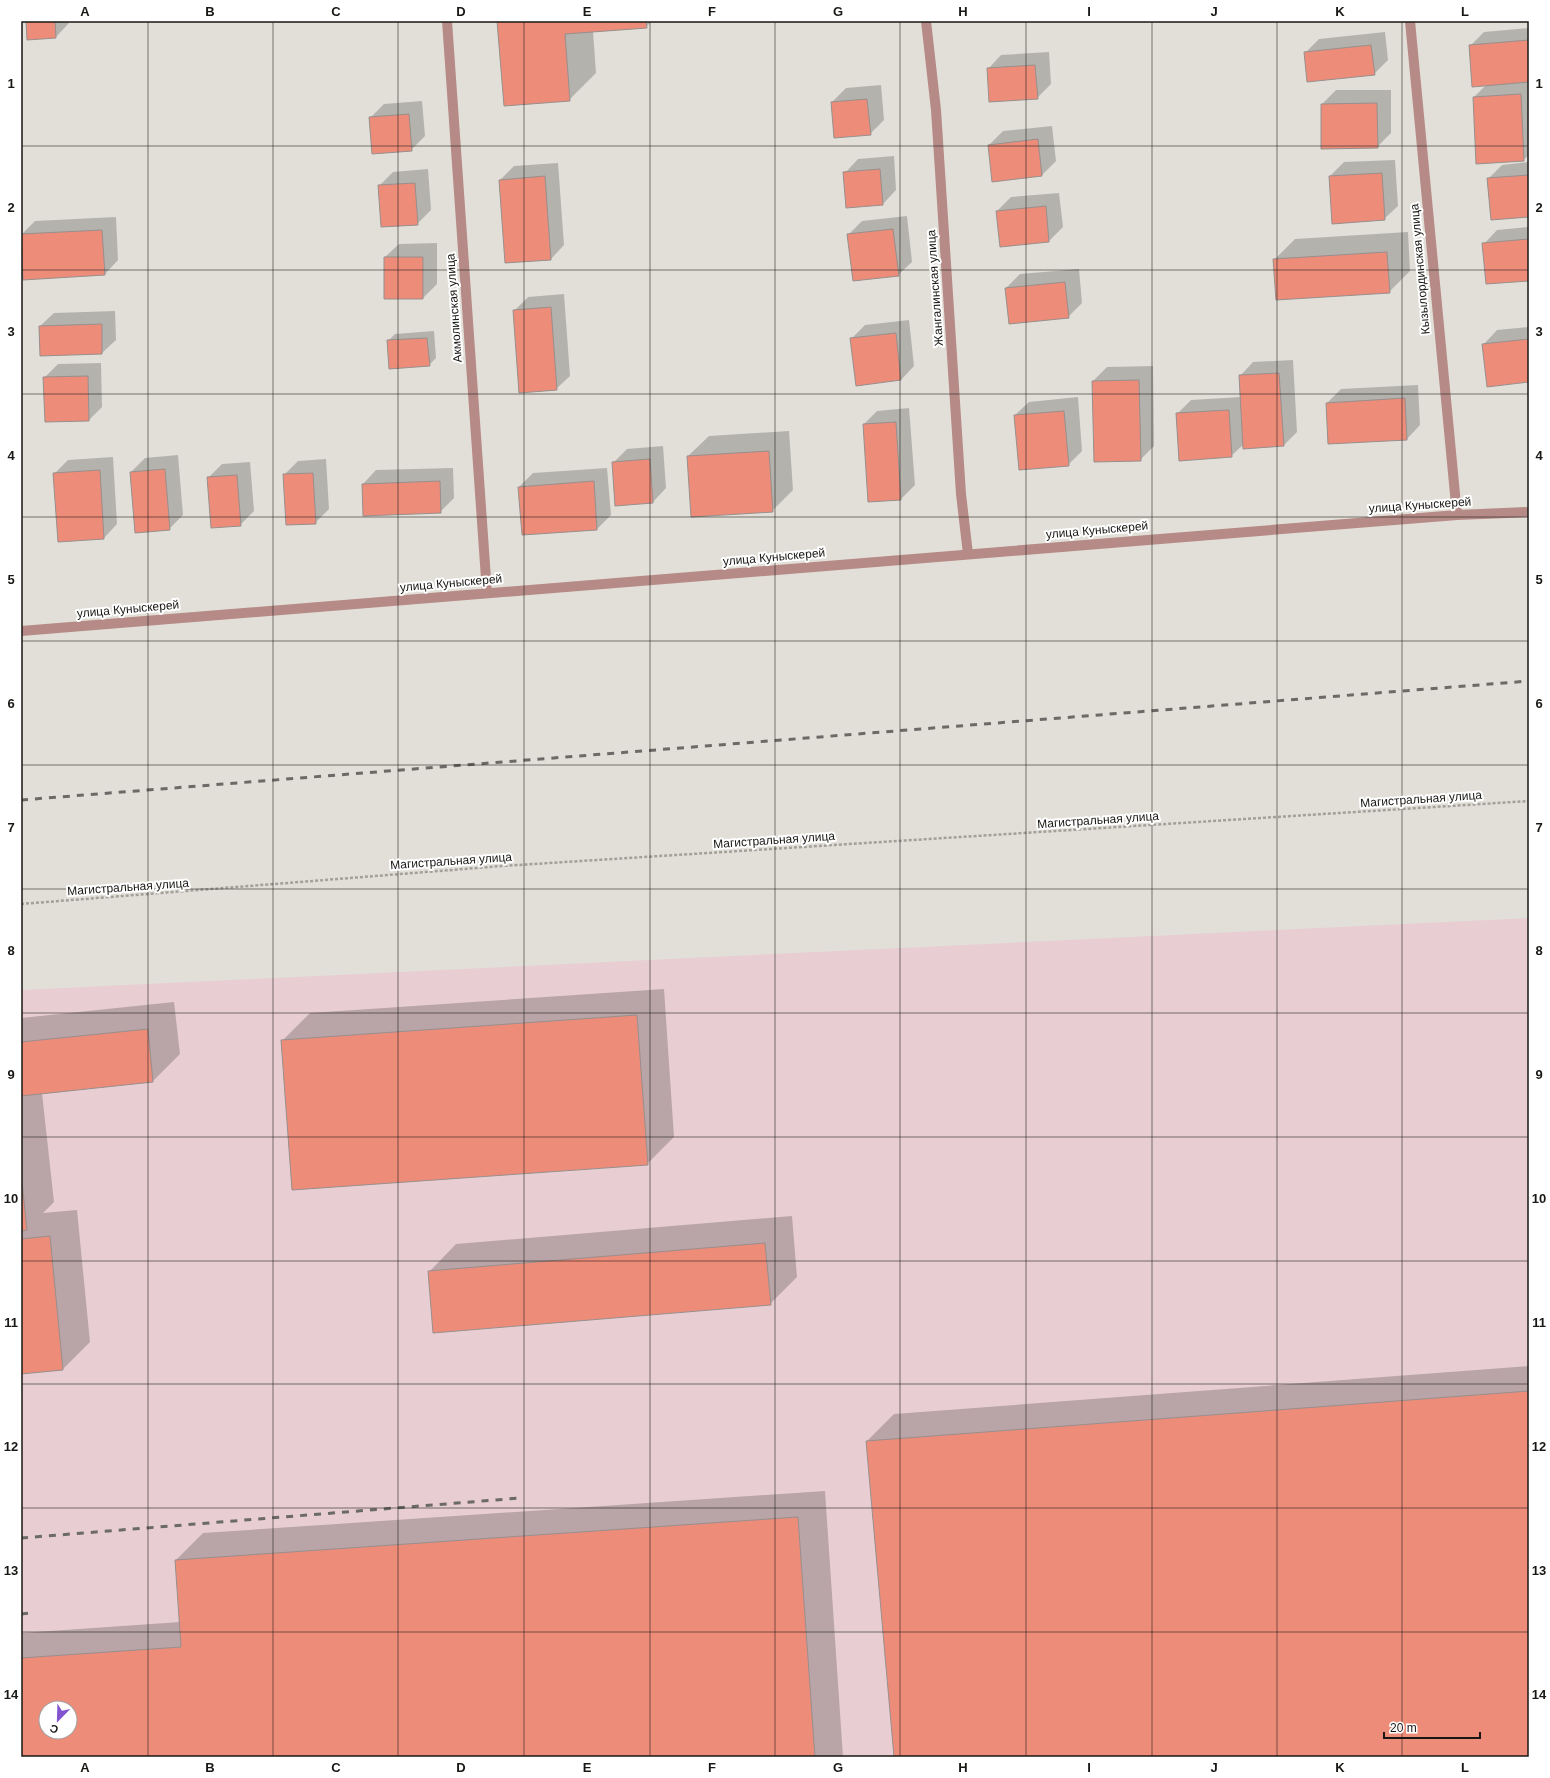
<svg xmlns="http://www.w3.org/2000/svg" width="1550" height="1778" font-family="Arial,sans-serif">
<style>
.industrial{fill:#e8ced3;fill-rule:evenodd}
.shadow{fill:#0003;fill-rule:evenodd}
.building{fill:#ed8c78;stroke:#988f8e;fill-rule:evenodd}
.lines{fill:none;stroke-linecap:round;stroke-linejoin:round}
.path{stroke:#a3a09a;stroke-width:2.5;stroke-dasharray:3 2;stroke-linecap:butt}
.minor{stroke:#b68a86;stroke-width:10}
.rail{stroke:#6c6a66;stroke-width:3;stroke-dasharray:7 7;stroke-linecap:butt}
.grid{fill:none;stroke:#181714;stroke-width:1;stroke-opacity:0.55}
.labels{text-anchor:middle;stroke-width:4;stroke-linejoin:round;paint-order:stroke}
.street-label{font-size:12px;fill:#181714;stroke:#fff}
.neatline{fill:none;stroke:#181714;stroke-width:1.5}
.grid-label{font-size:13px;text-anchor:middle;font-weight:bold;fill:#181714}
</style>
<rect width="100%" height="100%" fill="#e2dfd8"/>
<path class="industrial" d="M1529,918V1757H21V990ZM46,1708H70V1732H46Z"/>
<path class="shadow" d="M27,21H69V23L56,37Z
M498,21H652L646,27L593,31L596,73L569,100Z
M1529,28V155L1523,160L1474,97L1486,85L1470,46L1484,32Z
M1385,32L1388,60L1374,74L1305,53L1319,39Z
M1049,52L1051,84L1037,98L988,69L1001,55Z
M881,85L884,120L870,134L832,102L846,88Z
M1336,90H1391V133L1377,147L1322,104Z
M422,101L425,136L411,150L370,118L384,104Z
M1052,126L1056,161L1042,175L989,145L1003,131Z
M894,156L896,190L883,204L845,173L858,159Z
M1395,160L1398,206L1384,219L1330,176L1344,162Z
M1529,162V216L1488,179L1502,165Z
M558,163L564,245L551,259L500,180L514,166Z
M428,169L431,210L417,224L379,186L393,172Z
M1059,193L1063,227L1049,241L997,211L1011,197Z
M907,216L912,262L898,275L848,235L862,221Z
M116,217L118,260L105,274L24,279L21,235L35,221Z
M1529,227V280L1484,244L1497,230Z
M1408,232L1410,271L1389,292L1274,260L1295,239Z
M437,243V284L423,298L385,257L399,244Z
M1079,269L1082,303L1068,317L1006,288L1020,274Z
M564,294L570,376L556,389L514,311L528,297Z
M115,311L116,340L102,353L40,326L54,313Z
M909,320L914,366L901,380L851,339L865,325Z
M1529,327V381L1484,344L1497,330Z
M434,331L436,358L429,365L388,341L395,334Z
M1293,360L1297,432L1284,445L1244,444L1231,456L1177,414L1191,400L1241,397L1240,376L1253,362Z
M101,363L102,407L89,420L44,378L58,364Z
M1153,366L1154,446L1140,460L1093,381L1107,367Z
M1418,385L1420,425L1407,439L1327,403L1341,389Z
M1078,397L1082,451L1068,465L1015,415L1029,402Z
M909,408L915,485L901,499L864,424L877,411Z
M789,431L793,490L772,511L688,456L709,436Z
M663,446L666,488L653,502L613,463L627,449Z
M178,455L183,515L169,529L131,472L145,458Z
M113,457L117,524L104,538L54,474L68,460Z
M326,459L329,509L315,523L284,475L298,461Z
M250,462L254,511L240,525L208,478L222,464Z
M453,468L454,498L440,512L363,484L376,470Z
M607,468L611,515L597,529L523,534L519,487L533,473Z
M664,989L674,1137L647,1164L282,1041L310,1013Z
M174,1002L180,1054L153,1081L42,1093L54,1202L43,1213L77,1210L90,1342L63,1369L21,1373V1018Z
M792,1216L797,1277L770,1304L429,1272L456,1244Z
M1529,1366V1757H895L867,1441L894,1414Z
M825,1491L843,1757H21V1633L180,1622L176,1560L203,1533ZM46,1708H70V1732H46Z"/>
<path class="building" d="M26,21H55L56,38L27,40Z
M497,21H646L647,28L565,34L570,101L504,106Z
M1529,40V82L1472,87L1469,45Z
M1371,45L1375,75L1307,82L1304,52Z
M1035,65L1038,99L989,102L987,68Z
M1521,94L1524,161L1476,164L1473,97Z
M867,99L871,135L834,138L831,102Z
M1377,103L1378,148L1321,149V104Z
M409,114L412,151L372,154L369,117Z
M1038,139L1042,176L992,182L988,145Z
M880,169L883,205L846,208L843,172Z
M1382,173L1385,220L1332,224L1329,176Z
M1529,175V217L1491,220L1487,178Z
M545,176L551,260L505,263L499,180Z
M415,183L418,225L381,227L378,185Z
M1046,206L1049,242L1000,247L996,211Z
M893,229L899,276L853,281L847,234Z
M102,230L105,275L23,280L21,234Z
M1529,239V281L1486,284L1482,243Z
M1387,252L1390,293L1276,300L1273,259Z
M384,257H423V299H384Z
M1065,282L1069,318L1009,324L1005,288Z
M551,307L557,390L519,393L513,310Z
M102,324V354L40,356L39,326Z
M896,333L901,380L856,386L850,338Z
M427,338L430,366L389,369L387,340Z
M1529,339V382L1487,387L1482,344Z
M1279,373L1284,446L1243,449L1239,375Z
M88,376L89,421L45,422L43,377Z
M1139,380L1141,461L1094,462L1092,381Z
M1405,398L1407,440L1328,444L1326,403Z
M1229,410L1232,457L1179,461L1176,413Z
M1064,411L1069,466L1019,470L1014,415Z
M896,422L901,500L868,502L863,424Z
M769,451L773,512L691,517L687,456Z
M650,459L653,503L615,506L612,462Z
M165,469L170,530L135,533L130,472Z
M100,470L104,539L58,542L53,473Z
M313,473L316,524L286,525L283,474Z
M237,475L241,526L211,528L207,477Z
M440,481L441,513L363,516L362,484Z
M594,481L597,530L522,535L518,487Z
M637,1015L648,1165L292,1190L281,1040Z
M148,1029L153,1082L21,1096V1042Z
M21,1172L27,1230L21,1231Z
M50,1236L63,1370L21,1374V1239Z
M765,1243L771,1305L433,1333L428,1271Z
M1529,1391V1757H894L866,1441Z
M798,1517L815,1757H21V1658L181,1647L175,1560ZM46,1708H70V1732H46Z"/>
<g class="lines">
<path class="path" d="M21,904L502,866L1529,801"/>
<path class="minor" d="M447,21L487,593
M926,21L936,110L961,494L968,554
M1410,21L1457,515
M21,631L1457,515L1529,512"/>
<path class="rail" d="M21,800L1529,681
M21,1538L520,1498
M21,1614L30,1613"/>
</g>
<path class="grid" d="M148,21V1757M273,21V1757M398,21V1757M524,21V1757M650,21V1757M775,21V1757M900,21V1757M1026,21V1757M1152,21V1757M1277,21V1757M1402,21V1757M21,146H1529M21,270H1529M21,394H1529M21,517H1529M21,641H1529M21,765H1529M21,889H1529M21,1013H1529M21,1137H1529M21,1261H1529M21,1384H1529M21,1508H1529M21,1632H1529"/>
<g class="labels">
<g class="street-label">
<text transform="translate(1420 269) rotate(-95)" y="4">Кызылординская улица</text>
<text transform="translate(935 288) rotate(-94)" y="4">Жангалинская улица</text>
<text transform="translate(454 308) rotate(-94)" y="4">Акмолинская улица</text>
<text transform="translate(1420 505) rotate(-4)" y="4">улица Куныскерей</text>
<text transform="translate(1097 530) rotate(-5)" y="4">улица Куныскерей</text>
<text transform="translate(774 557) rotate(-5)" y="4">улица Куныскерей</text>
<text transform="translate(451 583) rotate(-5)" y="4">улица Куныскерей</text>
<text transform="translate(128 609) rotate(-5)" y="4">улица Куныскерей</text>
<text transform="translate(1421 799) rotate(-4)" y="4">Магистральная улица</text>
<text transform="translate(1098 820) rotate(-4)" y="4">Магистральная улица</text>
<text transform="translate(774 840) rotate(-4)" y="4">Магистральная улица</text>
<text transform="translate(451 861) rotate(-4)" y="4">Магистральная улица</text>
<text transform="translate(128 887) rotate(-4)" y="4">Магистральная улица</text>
</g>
</g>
<rect width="1550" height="1778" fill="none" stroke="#ffffff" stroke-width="44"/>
<g transform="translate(58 1720) rotate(203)"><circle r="19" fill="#ffffff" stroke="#a3a2a1"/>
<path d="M0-3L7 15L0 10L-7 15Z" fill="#8255ce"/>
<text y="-6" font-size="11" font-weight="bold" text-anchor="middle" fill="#181714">С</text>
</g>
<path d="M1384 1732v6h96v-6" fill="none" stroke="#181714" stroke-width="2"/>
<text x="1390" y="1732" font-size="12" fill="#181714" stroke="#ffffff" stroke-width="3" paint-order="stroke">20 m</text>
<rect x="22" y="22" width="1506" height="1734" class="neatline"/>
<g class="grid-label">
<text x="85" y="16">A</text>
<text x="210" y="16">B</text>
<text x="336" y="16">C</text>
<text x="461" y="16">D</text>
<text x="587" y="16">E</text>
<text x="712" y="16">F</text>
<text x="838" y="16">G</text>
<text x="963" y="16">H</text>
<text x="1089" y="16">I</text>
<text x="1214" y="16">J</text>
<text x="1340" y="16">K</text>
<text x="1465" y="16">L</text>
<text x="11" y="88">1</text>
<text x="1539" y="88">1</text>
<text x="11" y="212">2</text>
<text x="1539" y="212">2</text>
<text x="11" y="336">3</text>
<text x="1539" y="336">3</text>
<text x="11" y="460">4</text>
<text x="1539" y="460">4</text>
<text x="11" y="584">5</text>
<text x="1539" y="584">5</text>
<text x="11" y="708">6</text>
<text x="1539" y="708">6</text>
<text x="11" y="832">7</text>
<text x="1539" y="832">7</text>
<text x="11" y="955">8</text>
<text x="1539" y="955">8</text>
<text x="11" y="1079">9</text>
<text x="1539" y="1079">9</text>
<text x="11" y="1203">10</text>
<text x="1539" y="1203">10</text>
<text x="11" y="1327">11</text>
<text x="1539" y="1327">11</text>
<text x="11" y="1451">12</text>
<text x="1539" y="1451">12</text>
<text x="11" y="1575">13</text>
<text x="1539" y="1575">13</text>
<text x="11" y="1699">14</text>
<text x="1539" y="1699">14</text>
<text x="85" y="1772">A</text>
<text x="210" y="1772">B</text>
<text x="336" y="1772">C</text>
<text x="461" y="1772">D</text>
<text x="587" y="1772">E</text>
<text x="712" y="1772">F</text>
<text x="838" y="1772">G</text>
<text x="963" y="1772">H</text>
<text x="1089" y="1772">I</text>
<text x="1214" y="1772">J</text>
<text x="1340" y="1772">K</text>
<text x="1465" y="1772">L</text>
</g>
</svg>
